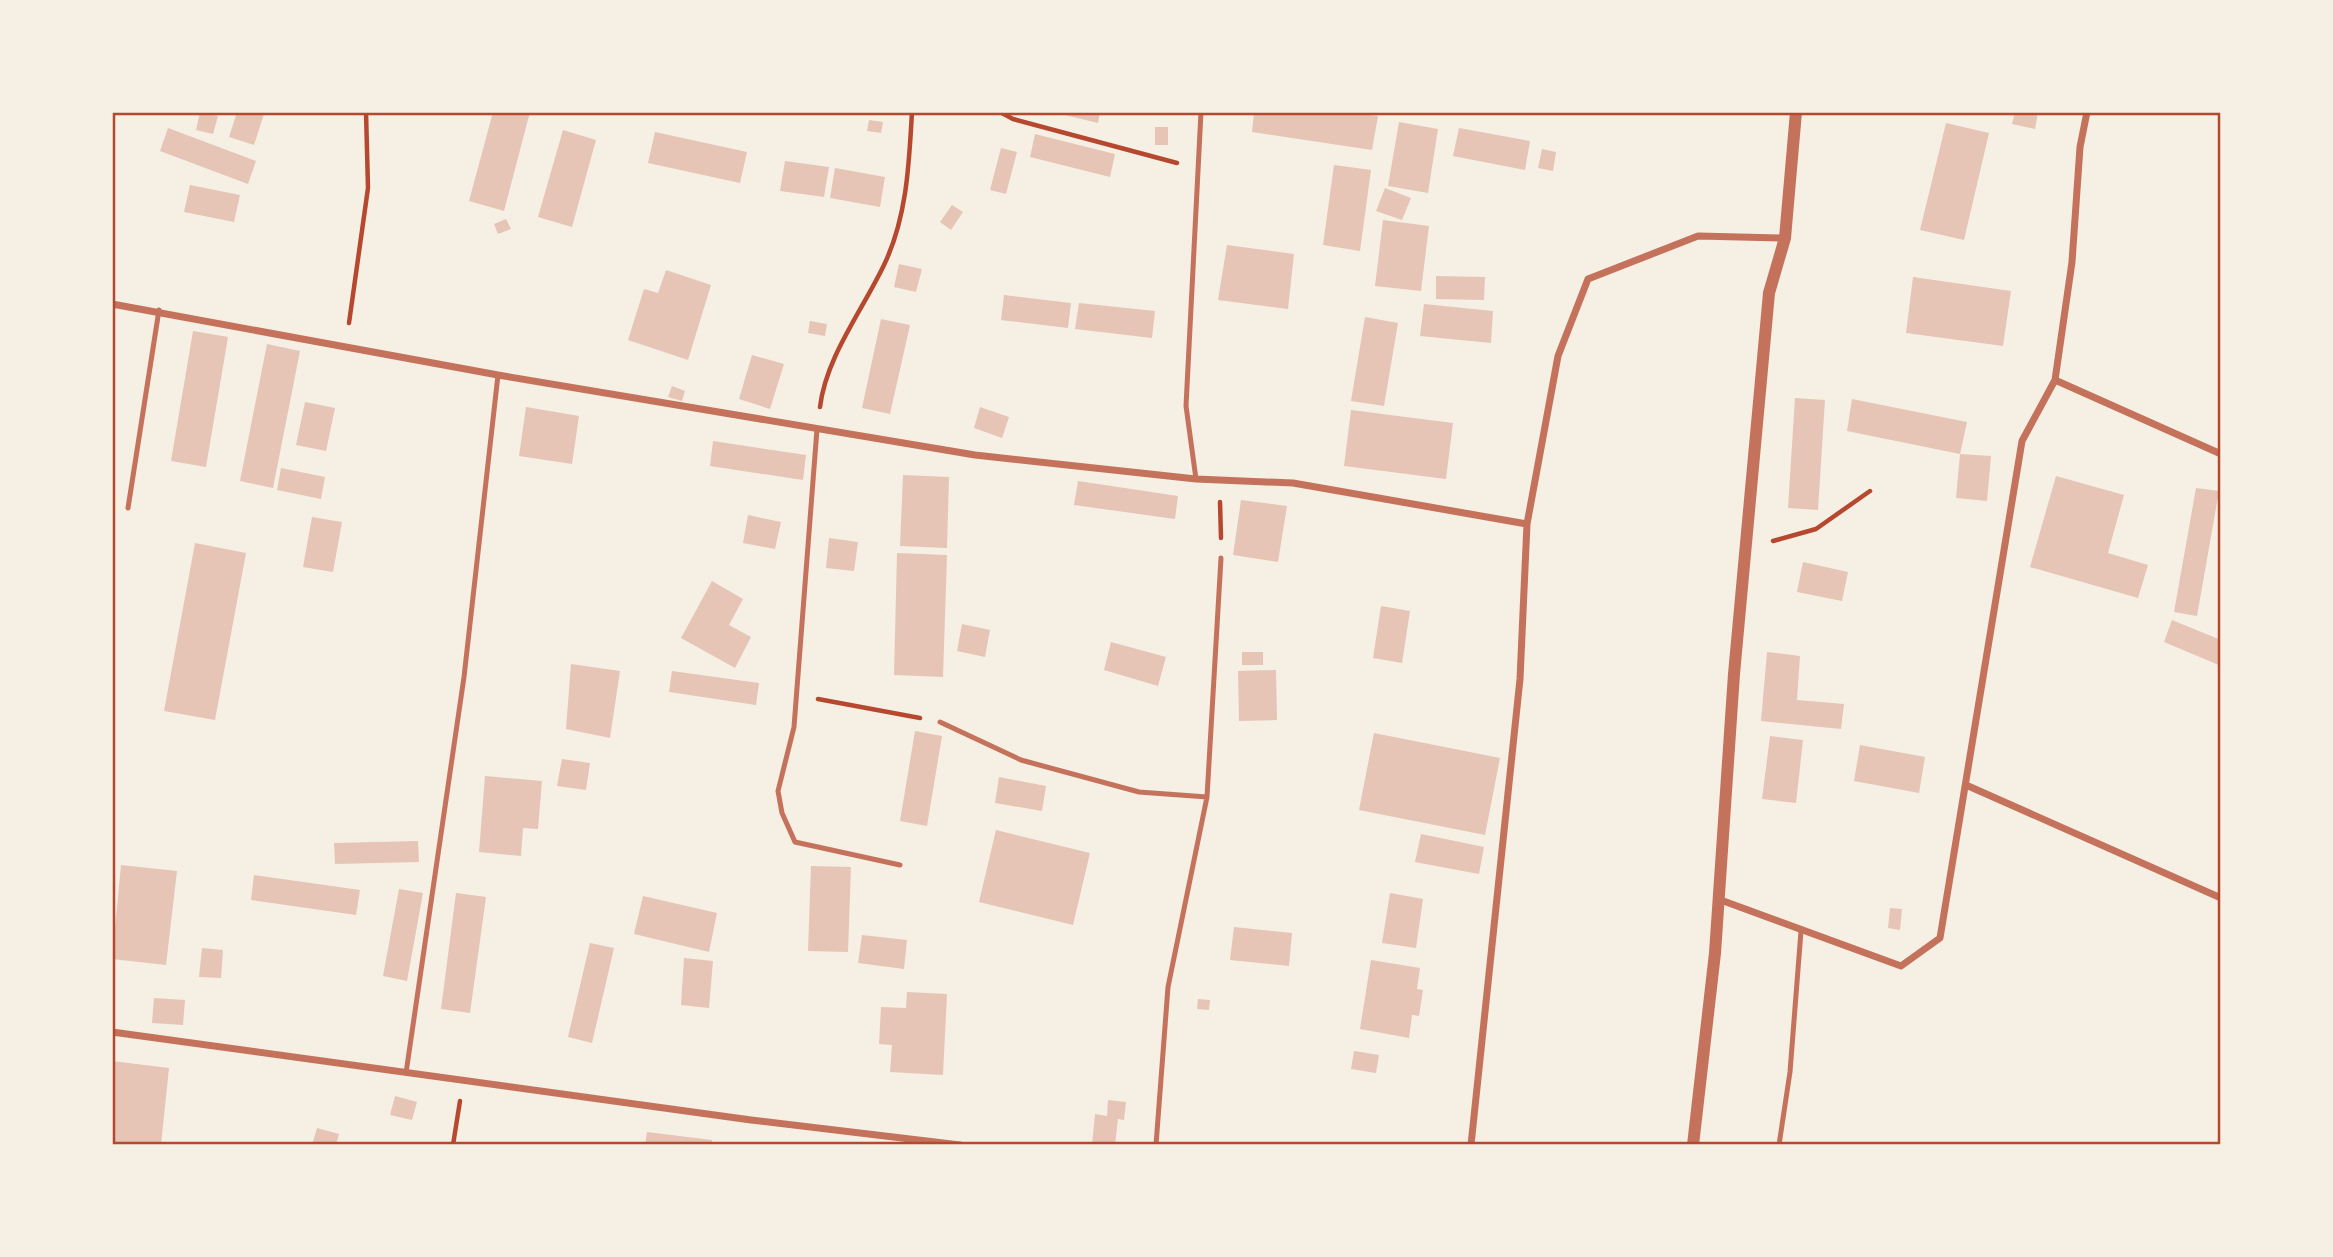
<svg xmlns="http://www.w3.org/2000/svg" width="2333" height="1257" font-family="'PT Sans Narrow',sans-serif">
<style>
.building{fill:#e6c5b7}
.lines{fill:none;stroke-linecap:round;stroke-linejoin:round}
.path{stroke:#b5482f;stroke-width:4.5}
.service{stroke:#c5725c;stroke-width:5}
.minor{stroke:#c5725c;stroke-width:7}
.tertiary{stroke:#c5725c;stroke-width:12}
.neatline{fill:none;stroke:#b5482f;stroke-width:2.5}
</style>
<rect width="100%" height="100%" fill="#f6efe4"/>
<path class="building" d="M200,112L218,116L213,134L196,130Z
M237,112L264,114L254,145L229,137Z
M493,112H530L504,211L469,201Z
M1066,112H1100L1098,123L1065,115Z
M1254,112H1350L1378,116L1372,150L1252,132Z
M2015,112H2038L2035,129L2012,124Z
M869,120L883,122L881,133L867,131Z
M1399,122L1438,129L1428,193L1388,186Z
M1946,123L1989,133L1964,240L1920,230Z
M1155,127H1168V145H1155Z
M168,128L256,161L248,184L160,151Z
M1459,128L1530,141L1525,170L1453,156Z
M563,130L596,140L572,227L538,217Z
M655,132L747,152L740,183L648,163Z
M1035,134L1115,154L1110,177L1030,157Z
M1001,148L1017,152L1006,194L990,190Z
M1542,149L1556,152L1553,171L1538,168Z
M785,161L829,167L824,197L780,191Z
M1334,165L1371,170L1360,251L1323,245Z
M835,168L885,177L880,207L830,198Z
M190,185L240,195L234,222L184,212Z
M1385,188L1411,198L1402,220L1376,211Z
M952,205L963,212L951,230L940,222Z
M506,219L511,229L498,234L494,224Z
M1383,220L1429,226L1421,291L1375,286Z
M1227,245L1294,254L1288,309L1218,300Z
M899,264L922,269L916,292L894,287Z
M666,270L711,285L688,360L628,340L644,289L658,293Z
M1436,276L1485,277L1484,300L1436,299Z
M1913,277L2011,291L2003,346L1906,333Z
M1004,295L1071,303L1068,328L1001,320Z
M1079,303L1155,311L1152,338L1075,329Z
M1424,304L1493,311L1491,343L1420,336Z
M1365,317L1398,323L1384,406L1351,401Z
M881,319L910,325L890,414L862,408Z
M810,321L827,324L825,336L808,333Z
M193,331L228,337L206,467L171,461Z
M267,344L300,351L273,488L240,481Z
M752,355L784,364L770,409L739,399Z
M672,386L685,391L682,401L668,397Z
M1795,398L1825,400L1818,510L1788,508Z
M1852,399L1967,422L1960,454L1847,431Z
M305,402L335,408L326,451L296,445Z
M526,407L579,416L572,464L519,456Z
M980,407L1009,417L1002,438L974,428Z
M1351,410L1453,423L1446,479L1344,466Z
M713,441L806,455L803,480L710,466Z
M1960,454L1991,456L1987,501L1956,498Z
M281,468L325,477L321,499L277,490Z
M903,475L949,477L947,548L900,546Z
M2056,476L2124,495L2108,553L2148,565L2138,598L2030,567Z
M1078,481L1178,496L1175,519L1074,505Z
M2196,488L2219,491L2197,616L2174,612Z
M1241,500L1287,506L1278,562L1233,555Z
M748,515L781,522L775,549L743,543Z
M312,517L342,522L333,572L303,567Z
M829,538L858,542L854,571L826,568Z
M195,543L246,553L215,720L164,711Z
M897,553L947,555L943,677L894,675Z
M1803,562L1848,572L1842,601L1797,592Z
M712,581L743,599L729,625L751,637L735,668L681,638Z
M1381,606L1410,611L1402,663L1373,658Z
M2172,620L2221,640V666L2164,642Z
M962,624L990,630L985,657L957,651Z
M1111,642L1166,657L1158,686L1104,670Z
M1242,652H1263V665H1242Z
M1767,652L1800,656L1797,700L1844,704L1841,729L1761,721Z
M571,664L620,671L610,738L566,729Z
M1276,670L1277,720L1239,721L1238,671Z
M672,671L759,683L756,705L669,692Z
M915,731L942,736L927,826L900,821Z
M1374,733L1500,758L1485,835L1359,810Z
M1770,736L1803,740L1796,803L1762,799Z
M1860,745L1925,757L1919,793L1854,781Z
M562,759L590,763L586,790L557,786Z
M485,776L542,781L538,829L523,828L521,856L479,852Z
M999,777L1046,786L1042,811L995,803Z
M996,830L1090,853L1073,925L979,902Z
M1421,834L1484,847L1479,874L1415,862Z
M418,841L419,862L335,864L334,843Z
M121,865L177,871L166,965L112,959Z
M811,866L851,867L848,952L808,951Z
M254,875L360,890L356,915L251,900Z
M399,889L423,893L407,981L383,976Z
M456,893L486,897L470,1013L441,1009Z
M1390,893L1423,899L1416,948L1382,943Z
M643,896L717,913L709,952L634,934Z
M1890,908L1902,909L1900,930L1888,928Z
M1234,927L1292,933L1289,966L1230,960Z
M862,935L907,940L904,969L858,963Z
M590,943L614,948L592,1043L568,1037Z
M202,948L223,950L221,978L199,977Z
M684,958L713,961L709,1008L681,1005Z
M1371,960L1420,968L1417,989L1423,990L1419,1016L1412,1015L1409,1038L1360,1029Z
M907,992L947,994L943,1075L890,1072L892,1045L879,1044L881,1007L906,1008Z
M154,998L185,1000L183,1025L152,1023Z
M1198,999L1210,1000L1209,1010L1197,1009Z
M1354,1051L1379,1055L1376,1073L1351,1069Z
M112,1061L169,1068L161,1145H112Z
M395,1096L417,1102L412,1120L390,1115Z
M1108,1100L1126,1102L1124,1120L1118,1119L1115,1145H1092L1095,1114L1107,1116Z
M317,1128L339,1134L336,1145H312Z
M647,1132L712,1140V1145H645Z"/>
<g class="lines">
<path class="path" d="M1000,112L1013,119L1177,163
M349,323L368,188L366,112
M820,407C826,357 862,311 884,265C907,217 909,164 912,112
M1220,502L1221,538
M1773,541L1816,529L1870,491
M818,699L920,718
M453,1145L460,1101"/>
<path class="service" d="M817,429L794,727L778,791L782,813L795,842L900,865
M1196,479L1186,406L1201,112
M128,508L159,310
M940,722L1021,760L1139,792L1207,797
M406,1073L464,677L498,375
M1156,1145L1168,987L1207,797L1221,558
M1779,1145L1790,1072L1801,931"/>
<path class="minor" d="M112,304L498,375L975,455L1196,479L1293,483L1527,524
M2055,380L2072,262L2080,147L2087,112
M1966,785L2221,898
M1718,899L1901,966L1940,938L2022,441L2055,380L2221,454
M112,1032L751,1120L960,1145
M1471,1145L1520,679L1527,524L1558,356L1588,279L1698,236L1785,238"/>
<path class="tertiary" d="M1693,1145L1715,953L1734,674L1769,293L1785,238L1796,112"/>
</g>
<rect width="2333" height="1257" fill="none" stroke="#f6efe4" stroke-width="228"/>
<rect x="114" y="114" width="2105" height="1029" class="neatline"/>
</svg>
